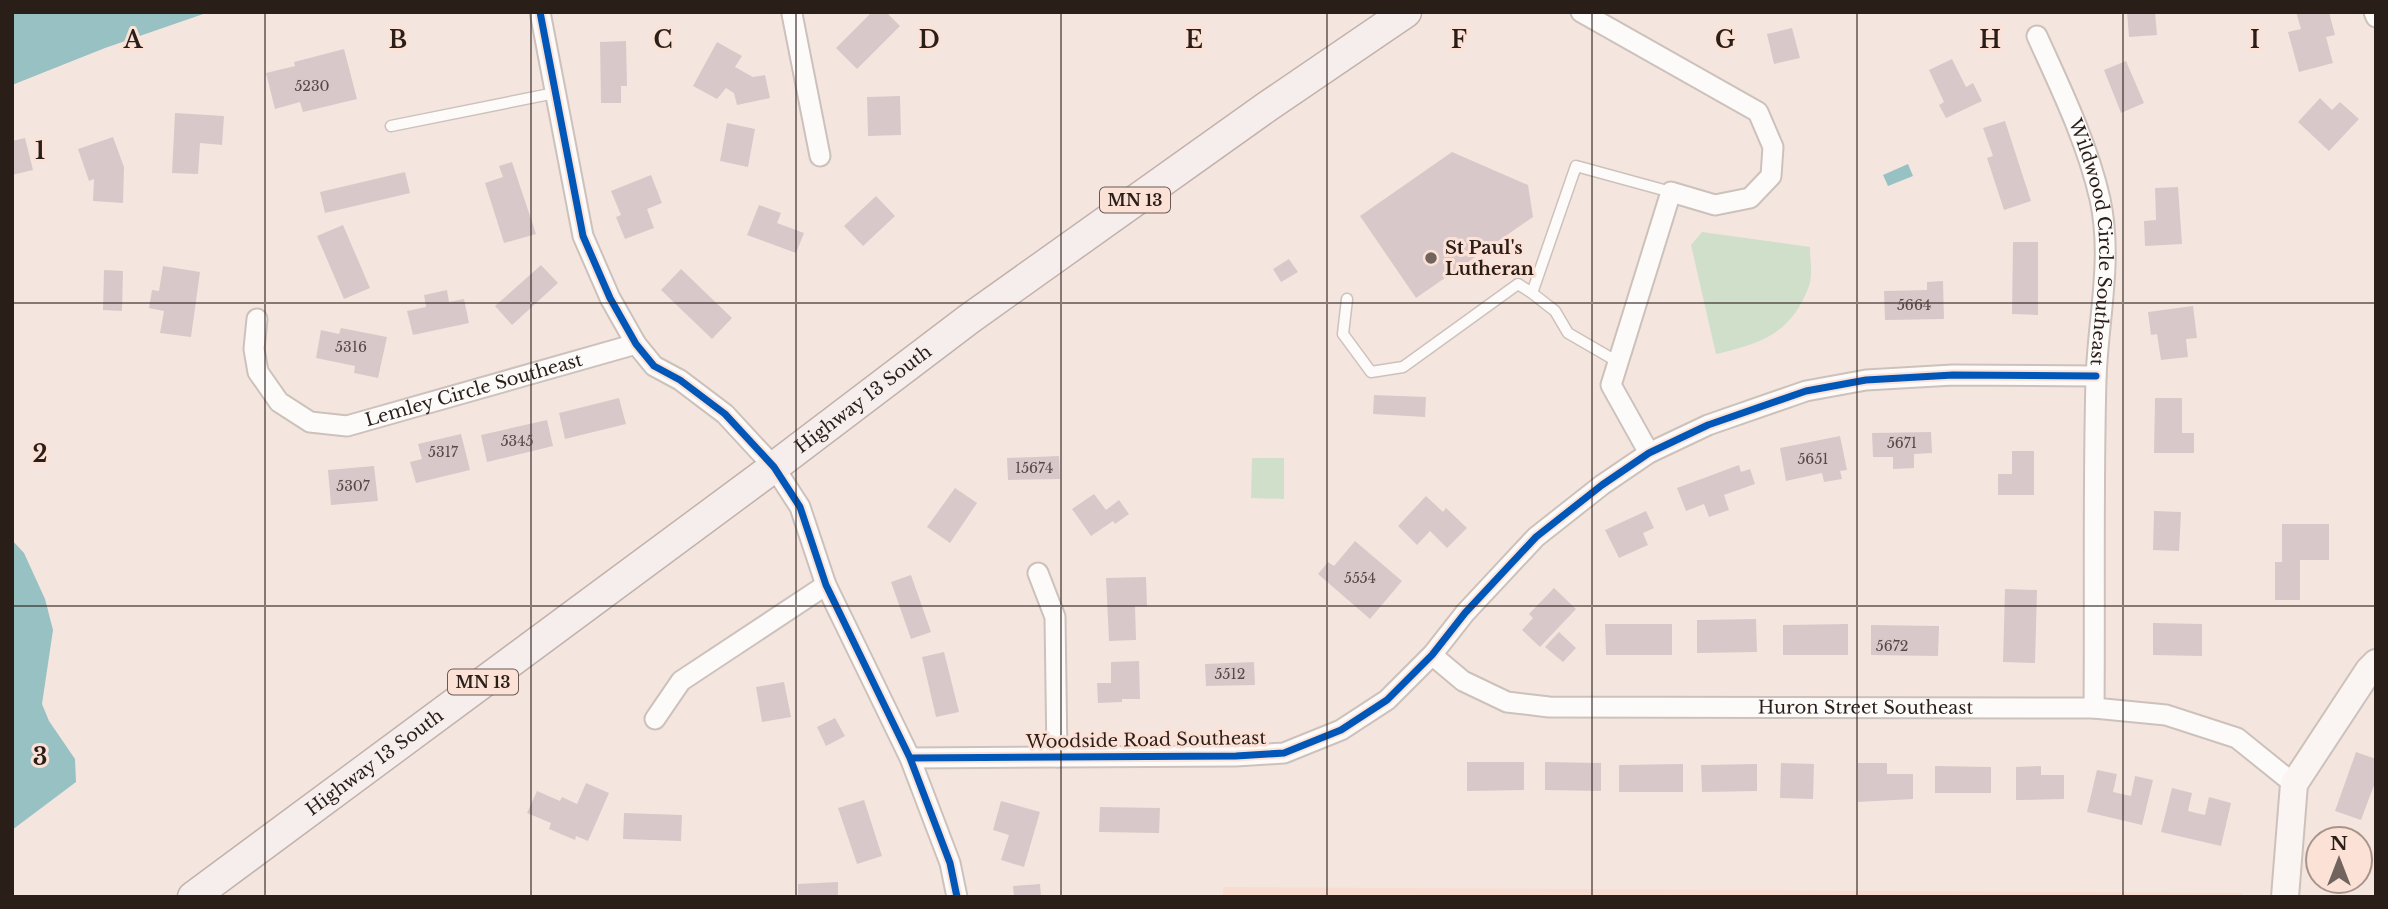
<svg xmlns="http://www.w3.org/2000/svg" width="2388" height="909" font-family="'Libre Baskerville',serif">
<style>
.built{fill:#f8dccf}
.green{fill:#cfdfca}
.water{fill:#97c1c2}
.building{fill:#d8c8c9}
.lines{fill:none;stroke-linecap:round;stroke-linejoin:round}
.lane-casing{stroke:#cdc1bb;stroke-width:13}
.street-casing{stroke:#cdc1bb;stroke-width:23}
.secondary-casing{stroke:#cdc1bb;stroke-width:30}
.primary-casing{stroke:#c3b2ac;stroke-width:33}
.lane{stroke:#fdfbfa;stroke-width:10}
.street{stroke:#fdfbfa;stroke-width:19}
.secondary{stroke:#faf5f3;stroke-width:26}
.primary{stroke:#f6eeec;stroke-width:30}
.cycleway-casing{stroke:#fce2d6;stroke-width:11}
.cycleway{stroke:#0057b8;stroke-width:7}
.grid{fill:none;stroke:#2a1e19;stroke-width:2;stroke-opacity:0.55}
.poi-dot{fill:#71645e;stroke:#fce2d6;stroke-width:2.5}
.labels{text-anchor:middle;stroke-width:6;stroke-linejoin:round;paint-order:stroke}
.number-label{font-size:14px;fill:#564845}
.shield{fill:#fce2d6;stroke:#695952;stroke-width:2}
.shield-label{font-size:16px;font-weight:bold;fill:#2a1e19}
.street-label{font-size:18px;fill:#2a1e19;stroke:#fce2d6}
.poi-label{font-size:18px;font-weight:bold;fill:#2a1e19;stroke:#fce2d6;text-anchor:start}
.grid-label{font-size:23px;text-anchor:middle;font-weight:bold;fill:#2a1e19;stroke:#fce2d6;stroke-width:6;stroke-linejoin:round;paint-order:stroke}
</style>
<rect width="100%" height="100%" fill="#f4e6de"/>
<path class="built" d="M1223,887L2242,893V897H1223Z"/>
<path class="green" d="M1702,232L1810,247C1810,259 1813,275 1809,286C1791,334 1762,343 1716,354L1691,245Z
M1252,458H1284V499L1251,498Z"/>
<path class="water" d="M12,12H209L105,48L12,85Z
M1908,164L1913,176L1888,186L1883,175Z
M12,540L24,553L45,599L53,630L42,704L49,721L75,759L76,782L12,830Z"/>
<path class="building" d="M872,12H886L900,26L857,69L836,48Z
M2127,12H2155L2157,35L2129,37Z
M2296,12H2329L2335,35L2326,37L2333,63L2299,72L2288,32L2301,29Z
M1792,28L1800,58L1774,64L1767,34Z
M626,41L627,86H621V103H601L600,42Z
M717,42L742,56L735,67L753,77L765,75L770,98L737,105L734,93L726,88L717,99L693,86Z
M344,49L357,99L303,112L300,102L275,109L266,73L295,66L294,62Z
M1952,59L1966,87L1973,83L1982,101L1946,118L1939,105L1944,102L1929,70Z
M2126,61L2144,103L2121,113L2104,70Z
M900,96L901,135L868,136L867,97Z
M2320,98L2332,110L2340,102L2359,119L2329,151L2298,122Z
M175,113L224,116L222,145L200,143L198,174L172,173Z
M2005,121L2031,201L2004,210L1987,158L1993,156L1983,128Z
M727,123L755,129L748,167L720,161Z
M113,137L124,167L123,203L93,201L94,179L89,181L78,149Z
M25,138L33,170L12,175V141Z
M1452,152L1528,185L1533,217L1416,298L1360,216Z
M512,162L536,234L504,243L485,183L503,177L499,166Z
M405,172L410,193L325,213L320,192Z
M651,175L662,203L647,209L654,228L625,239L616,217L621,215L611,191Z
M2178,187L2182,244L2145,246L2144,221L2156,220L2155,188Z
M876,196L895,216L863,246L844,226Z
M759,205L781,213L777,223L804,233L796,253L747,235Z
M343,225L370,288L344,299L317,236Z
M2013,242H2038V315L2012,314Z
M1289,259L1298,272L1281,282L1273,269Z
M541,265L558,283L512,325L495,306Z
M163,266L200,272L191,337L160,333L164,311L149,308L152,290L159,291Z
M681,269L732,318L712,339L661,290Z
M104,270L123,271L122,311L103,310Z
M1943,281L1944,319L1885,320L1884,291L1927,290V282Z
M447,290L449,302L464,299L469,323L413,335L407,311L426,307L424,295Z
M2193,306L2197,338L2186,339L2188,357L2161,360L2157,334L2151,335L2148,312Z
M341,328L387,337L378,378L354,373L355,366L316,358L321,330L339,334Z
M1374,395L1426,397L1425,417L1373,414Z
M619,398L626,424L565,439L559,413Z
M2155,398H2182V433H2194V453H2154Z
M547,420L553,446L487,462L481,435Z
M1931,432L1932,453L1914,454V468L1893,469V457H1873L1872,433Z
M461,434L470,470L416,483L410,462L422,459L418,444Z
M1840,436L1847,470L1840,471L1842,479L1824,482L1822,473L1786,481L1780,448Z
M2012,451H2034V495H1998V474H2012Z
M1059,456L1060,479L1008,480L1007,458Z
M1739,465L1741,472L1750,469L1755,484L1724,495L1729,510L1709,517L1704,504L1686,511L1677,488Z
M374,466L378,501L331,505L328,470Z
M955,488L977,503L950,543L927,527Z
M1094,494L1106,510L1119,500L1129,514L1115,524L1113,521L1091,536L1072,509Z
M1426,496L1443,512L1446,508L1467,528L1447,548L1430,531L1417,545L1398,526Z
M1646,511L1654,528L1643,533L1648,545L1619,558L1605,530Z
M2154,511L2181,512L2179,551L2153,550Z
M2282,524H2329V560H2300V600H2275V562H2282Z
M1355,541L1402,581L1370,619L1318,574L1328,562L1334,566Z
M911,575L931,632L911,639L891,582Z
M1146,577L1147,606H1135L1136,640L1109,641L1106,578Z
M1554,588L1576,609L1540,647L1522,630L1533,618L1529,614Z
M2005,589L2037,590L2035,663L2003,662Z
M1756,619L1757,652L1697,653V620Z
M2153,623L2202,624V656L2153,655Z
M1605,624H1672V655H1606Z
M1848,624V655H1783V625Z
M1871,625L1939,626L1938,656L1871,655Z
M1559,632L1576,648L1563,662L1545,647Z
M944,652L959,712L936,717L922,657Z
M1139,661L1140,699H1122V702L1098,703L1097,683H1111V662Z
M1254,662L1255,685L1206,686L1205,664Z
M784,682L791,717L762,722L756,687Z
M835,718L845,736L826,746L817,727Z
M2356,752L2376,759V780L2361,820L2335,811Z
M1467,762H1524V790L1467,791Z
M1545,762L1601,763V791L1545,790Z
M1781,763L1814,764L1813,799L1780,798Z
M1858,763H1887V774H1913V799L1858,802Z
M1683,764V792H1619V765Z
M1757,764V791L1702,792L1701,765Z
M1935,766L1991,767V793H1935Z
M2041,766V775H2064V799L2016,800V767Z
M2097,770L2117,774L2113,792L2131,796L2135,776L2153,780L2142,825L2087,812Z
M586,783L609,793L588,841L576,836L575,840L549,829L551,823L527,813L537,791L560,801L562,797L577,804Z
M2172,788L2192,793L2188,811L2205,815L2209,797L2231,803L2221,846L2161,832Z
M864,800L882,856L857,864L838,808Z
M1001,801L1040,812L1024,867L1001,860L1009,835L993,830Z
M1100,807L1160,808L1159,833L1099,832Z
M624,813L682,815L681,841L623,839Z
M838,882V897H798V884Z
M1040,884L1041,897H1014L1013,886Z"/>
<g class="lines">
<g class="lane-casing">
<path id="lane" d="M391,126L555,93
M1347,299L1343,334L1371,372L1403,367L1518,284L1532,293
M1618,362L1568,333L1555,311L1532,293L1576,166L1671,192"/>
</g>
<g class="street-casing">
<g id="street">
<path d="M540,12L583,236L610,298L636,344L654,366L680,380L725,414L774,467L800,507L826,585L910,758L950,863L957,897"/>
<path d="M1581,12L1758,112L1773,147L1771,176L1750,198L1715,205L1671,192L1611,385L1649,453"/>
<path d="M2374,12L2376,17"/>
<path d="M792,14L820,156"/>
<path id="s1" d="M2037,36C2061,89 2087,142 2100,199C2113,259 2098,319 2096,379C2093,488 2095,598 2094,708"/>
<path id="s2" d="M257,319L254,349L258,372L279,402L310,422L347,426L636,344"/>
<path d="M1038,573L1055,617L1057,757"/>
<path id="s3" d="M1432,655L1463,681L1507,702L1549,707L2094,708L2166,715L2237,738L2294,784"/>
<path d="M655,719L681,681L826,585"/>
<path d="M910,758L1236,756L1284,753L1341,730L1387,700L1432,655L1465,613L1536,537L1602,485L1649,453L1708,425L1806,391L1866,380L1953,375L2096,376"/>
</g>
</g>
<g class="secondary-casing">
<path id="secondary" d="M2285,897L2294,784L2369,670L2376,663"/>
</g>
<g class="primary-casing">
<g id="primary">
<path id="s4" d="M193,897L774,467L969,319L1268,106L1406,12"/>
</g>
</g>
<use href="#lane" class="lane"/>
<use href="#street" class="street"/>
<use href="#secondary" class="secondary"/>
<use href="#primary" class="primary"/>
<g class="cycleway-casing">
<path id="cycleway" d="M540,12L583,236L610,298L636,344L654,366L680,380L725,414L774,467L800,507L826,585L910,758L950,863L957,897
M910,758L1236,756L1284,753L1341,730L1387,700L1432,655L1465,613L1536,537L1602,485L1649,453L1708,425L1806,391L1866,380L1953,375L2096,376"/>
</g>
<use href="#cycleway" class="cycleway"/>
</g>
<path class="grid" d="M265,12V897M531,12V897M796,12V897M1061,12V897M1327,12V897M1592,12V897M1857,12V897M2123,12V897M12,303H2376M12,606H2376"/>
<circle class="poi-dot" cx="1431" cy="258" r="7"/>
<g class="labels">
<g class="number-label">
<text x="312" y="91">5230</text>
<text x="1914" y="310">5664</text>
<text x="351" y="352">5316</text>
<text x="517" y="446">5345</text>
<text x="1902" y="448">5671</text>
<text x="443" y="457">5317</text>
<text x="1813" y="464">5651</text>
<text x="1034" y="473">15674</text>
<text x="353" y="491">5307</text>
<text x="1360" y="583">5554</text>
<text x="1892" y="651">5672</text>
<text x="1230" y="679">5512</text>
</g>
<g class="shield">
<rect x="1100" y="187.5" width="70" height="25" rx="5"/>
<rect x="448" y="669.5" width="70" height="25" rx="5"/>
</g>
<g class="shield-label">
<text x="1135" y="206">MN 13</text>
<text x="483" y="688">MN 13</text>
</g>
<g class="street-label">
<text dy="6" stroke="none"><textPath href="#s1" startOffset="217">Wildwood Circle Southeast</textPath></text>
<text dy="6" stroke="none"><textPath href="#s2" startOffset="296">Lemley Circle Southeast</textPath></text>
<text dy="6" stroke="none"><textPath href="#s4" startOffset="835">Highway 13 South</textPath></text>
<text dy="6" stroke="none"><textPath href="#s3" startOffset="448">Huron Street Southeast</textPath></text>
<text transform="translate(1146 740) rotate(-1)" y="6">Woodside Road Southeast</text>
<text dy="6" stroke="none"><textPath href="#s4" startOffset="226">Highway 13 South</textPath></text>
</g>
<g class="poi-label">
<text x="1445" y="254">St Paul's<tspan x="1445" dy="21">Lutheran</tspan></text>
</g>
</g>
<g class="grid-label">
<text x="133" y="48">A</text>
<text x="398" y="48">B</text>
<text x="663" y="48">C</text>
<text x="929" y="48">D</text>
<text x="1194" y="48">E</text>
<text x="1459" y="48">F</text>
<text x="1725" y="48">G</text>
<text x="1990" y="48">H</text>
<text x="2255" y="48">I</text>
<text x="40" y="159">1</text>
<text x="40" y="462">2</text>
<text x="40" y="765">3</text>
</g>
<rect width="2388" height="909" fill="none" stroke="#2a1e19" stroke-width="28"/>
<g transform="translate(2339 860)"><circle r="33" fill="#fce2d6" stroke="#a8948a" stroke-width="2"/>
<path d="M0-5L12 26L0 18L-12 26Z" fill="#71645e"/>
<text y="-10" font-size="19" font-weight="bold" text-anchor="middle" fill="#2a1e19">N</text>
</g>
</svg>
